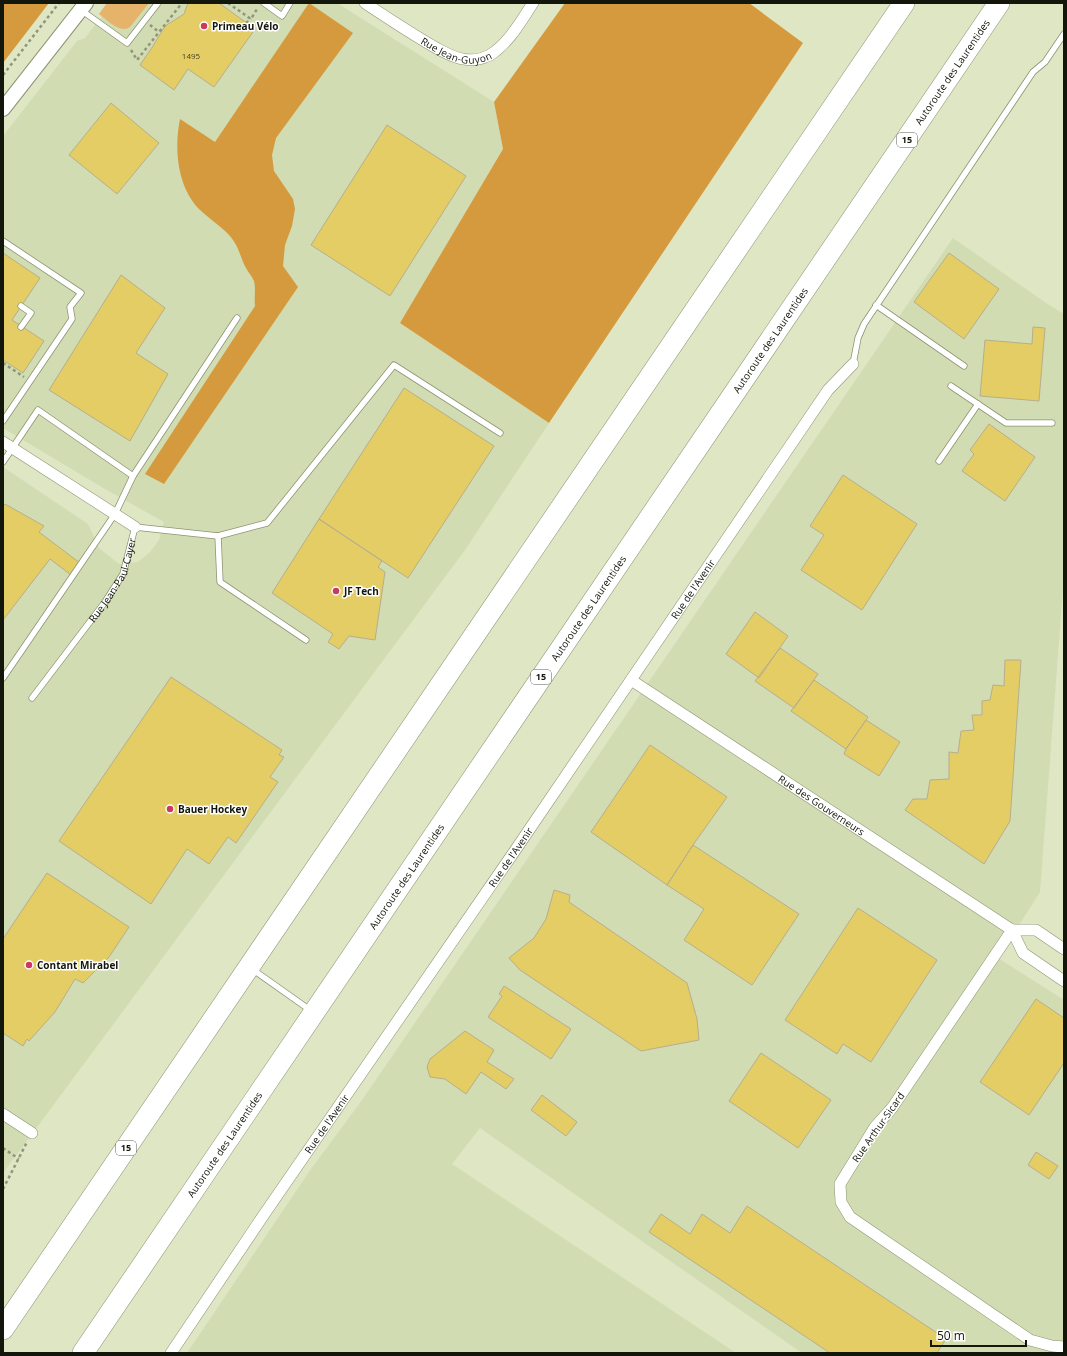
<svg xmlns="http://www.w3.org/2000/svg" width="1067" height="1356" font-family="'Open Sans',sans-serif">
<style>
.built{fill:#d1dcb2}
.green{fill:#e5b36a}
.forest{fill:#d59a3d}
.building{fill:#e4cd64;stroke:#b6ae8d}
.lines{fill:none;stroke-linecap:round;stroke-linejoin:round}
.service-casing{stroke:#8c9373;stroke-width:7}
.minor-casing{stroke:#8c9373;stroke-width:12}
.tertiary-casing{stroke:#8c9373;stroke-width:16}
.motorway-casing{stroke:#8c9373;stroke-width:22}
.path{stroke:#90967c;stroke-width:2.5;stroke-dasharray:3 3;stroke-linecap:butt}
.service{stroke:#fff;stroke-width:5.5}
.minor{stroke:#fff;stroke-width:11}
.tertiary{stroke:#fff;stroke-width:14}
.motorway{stroke:#fff;stroke-width:21}
.poi-dot{fill:#c93a5e;stroke:#fff;stroke-width:1.5}
.labels{text-anchor:middle;stroke-width:3;stroke-linejoin:round;paint-order:stroke}
.number-label{font-size:8px;fill:#474420}
.shield{fill:#fff;stroke:#5a5c54;stroke-width:1}
.shield-label{font-size:9px;font-weight:bold;fill:#13160a}
.poi-label{font-size:10px;font-weight:bold;fill:#13160a;stroke:#fff;text-anchor:start}
.street-label{font-size:10px;fill:#13160a;stroke:#fff}
</style>
<rect width="100%" height="100%" fill="#dee6c4"/>
<path class="built" d="M112,3H337L494,102L503,149L400,323L549,423L465,550L3,1173V467L88,524L99,548L119,564L138,562L150,552L159,540L164,522L105,489L3,428V136L77,41L85,38Z
M953,238L1046,303L1064,314V575L1040,892L998,958L1064,1000V1353H802L480,1128L452,1164L736,1353H187L311,1169L360,1103Z"/>
<path class="green" d="M107,3H149L130,27C120,34 107,20 99,14Z"/>
<path class="forest" d="M3,3H49L3,63Z
M309,3L353,33L276,138L272,155L274,171L293,199L295,209L292,226L285,245L283,266L298,287L164,484L145,474L255,306C254,298 256,288 254,281C252,276 248,272 246,268C241,259 239,248 233,240C227,230 208,218 199,209C177,186 174,148 180,119L215,142Z
M565,3H749L803,43L549,423L400,323L503,149L494,102Z"/>
<path class="building" d="M188,3H219L255,29L214,87L188,69L174,90L140,65L153,46L165,26L184,14Z
M111,103L159,143L117,194L69,155Z
M387,125L466,176L390,296L311,245Z
M3,253L40,278L12,320L44,341L23,373L3,360Z
M949,253L999,289L964,339L914,302Z
M121,275L165,308L136,353L168,374L130,441L49,390Z
M1033,327L1045,328L1039,401L980,396L985,340L1032,344Z
M404,388L494,446L408,578L319,519Z
M989,424L1035,457L1005,501L962,471L974,454L970,450Z
M843,475L917,524L862,610L801,570L824,535L810,526Z
M5,504L44,526L39,532L80,563L71,575L50,559L3,620V507Z
M319,519L382,561L378,567L385,572L375,640L349,636L339,649L328,642L333,634L272,593Z
M755,612L788,636L759,678L726,654Z
M780,648L818,674L794,708L755,681Z
M1005,660H1021L1010,821L984,864L905,810L913,799H927L930,780L949,779V752L958,753L961,731L974,730L972,715H982V701L990,700L993,685L1004,686Z
M171,677L282,750L279,755L284,757L270,777L278,782L236,843L228,837L209,864L187,849L151,904L59,841Z
M814,680L868,717L846,749L791,711Z
M866,720L900,742L879,776L844,754L846,749Z
M650,745L727,797L693,845L667,885L591,832Z
M693,845L799,914L752,985L684,940L704,909L667,885Z
M47,873L129,927L109,957L83,983L75,979L55,1012L29,1041L27,1039L23,1046L3,1033V939Z
M554,890L570,895L569,902L687,983L697,1019L699,1040L641,1051L520,970L509,958L534,938L546,919Z
M858,908L937,960L871,1062L843,1044L837,1054L785,1020Z
M504,986L571,1029L551,1059L488,1017L502,996L499,994Z
M1036,999L1064,1018V1063L1029,1115L980,1082Z
M465,1031L494,1050L487,1062L514,1079L506,1089L481,1072L466,1094L445,1079L430,1077L427,1067L430,1059Z
M761,1053L831,1100L798,1148L729,1101Z
M542,1095L577,1122L566,1136L531,1110Z
M1036,1152L1058,1166L1049,1179L1028,1165Z
M747,1206L946,1339L937,1353H830L649,1232L661,1214L690,1234L702,1214L730,1233Z"/>
<g class="lines">
<g class="service-casing">
<g id="service">
<path d="M264,3L282,16L290,3"/>
<path d="M81,10L127,43L158,3"/>
<path d="M3,241L81,293L70,307L72,319L3,421"/>
<path d="M876,305L964,366"/>
<path d="M21,306L31,313L21,327"/>
<path d="M853,364L858,338L864,324L1033,72L1045,62L1064,34"/>
<path d="M951,386L1006,423H1052"/>
<path d="M939,461L978,404"/>
<path d="M3,462L38,410L133,476"/>
<path d="M218,536L220,582L306,640"/>
<path d="M3,678L115,514L133,476L237,318"/>
<path id="s1" d="M32,698L105,602L123,574L135,527L218,536L267,523L394,365L500,433"/>
<path d="M252,969L310,1010"/>
</g>
</g>
<g class="minor-casing">
<g id="minor">
<path id="s2" d="M365,3C389,19 413,35 438,49C446,53 454,58 463,59C472,61 482,59 490,55C509,43 521,21 533,3"/>
<path d="M3,442L135,527"/>
<path id="s3" d="M631,680L1012,930L1023,953L1064,981"/>
<path d="M1012,930L892,1108L875,1127L840,1184L841,1202L850,1217L1030,1340L1052,1346L1064,1347"/>
<path d="M1012,930H1036L1064,949"/>
<path d="M3,1114L32,1133"/>
<path id="s4" d="M171,1353L265,1213L514,852L828,390L853,364"/>
</g>
</g>
<g class="tertiary-casing">
<path id="tertiary" d="M3,109L86,3"/>
</g>
<g class="motorway-casing">
<g id="motorway">
<path d="M3,1329L904,3"/>
<path id="s5" d="M83,1353L999,3"/>
</g>
</g>
<path class="path" d="M228,3L251,19L257,9
M246,23L251,19
M150,25L159,32
M131,50L137,60L182,3
M3,75L59,3
M3,363L24,377
M3,1148L19,1159
M3,1189L27,1142"/>
<use href="#service" class="service"/>
<use href="#minor" class="minor"/>
<use href="#tertiary" class="tertiary"/>
<use href="#motorway" class="motorway"/>
</g>
<g class="poi-dot">
<circle cx="204" cy="26" r="4"/>
<circle cx="336" cy="591" r="4"/>
<circle cx="170" cy="809" r="4"/>
<circle cx="29" cy="965" r="4"/>
</g>
<g class="labels">
<g class="number-label">
<text x="191" y="59">1495</text>
</g>
<g class="shield">
<rect x="897" y="133" width="20" height="14" rx="3"/>
<rect x="531" y="670" width="20" height="14" rx="3"/>
<rect x="116" y="1141" width="20" height="14" rx="3"/>
</g>
<g class="shield-label">
<text x="907" y="143">15</text>
<text x="541" y="680">15</text>
<text x="126" y="1151">15</text>
</g>
<g class="poi-label">
<text x="212" y="30">Primeau Vélo</text>
<text x="344" y="595">JF Tech</text>
<text x="178" y="813">Bauer Hockey</text>
<text x="37" y="969">Contant Mirabel</text>
</g>
<g class="street-label">
<text dy="4" stroke="none"><textPath href="#s2" startOffset="105">Rue Jean-Guyon</textPath></text>
<text dy="4" stroke="none"><textPath href="#s5" startOffset="1548">Autoroute des Laurentides</textPath></text>
<text dy="4" stroke="none"><textPath href="#s5" startOffset="1224">Autoroute des Laurentides</textPath></text>
<text dy="4" stroke="none"><textPath href="#s1" startOffset="144">Rue Jean-Paul-Cayer</textPath></text>
<text dy="4" stroke="none"><textPath href="#s4" startOffset="925">Rue de l'Avenir</textPath></text>
<text dy="4" stroke="none"><textPath href="#s5" startOffset="900">Autoroute des Laurentides</textPath></text>
<text dy="4" stroke="none"><textPath href="#s3" startOffset="228">Rue des Gouverneurs</textPath></text>
<text dy="4" stroke="none"><textPath href="#s4" startOffset="601">Rue de l'Avenir</textPath></text>
<text dy="4" stroke="none"><textPath href="#s5" startOffset="576">Autoroute des Laurentides</textPath></text>
<text dy="4" stroke="none"><textPath href="#s4" startOffset="277">Rue de l'Avenir</textPath></text>
<text transform="translate(878 1127) rotate(-55)" y="4">Rue Arthur-Sicard</text>
<text dy="4" stroke="none"><textPath href="#s5" startOffset="252">Autoroute des Laurentides</textPath></text>
</g>
</g>
<rect width="1067" height="1356" fill="none" stroke="#13160a" stroke-width="8"/>
<path d="M931 1340v6h95v-6" fill="none" stroke="#13160a" stroke-width="2"/>
<text x="937" y="1340" font-size="12" fill="#13160a" stroke="#ffffff" stroke-width="3" paint-order="stroke">50 m</text>
</svg>
